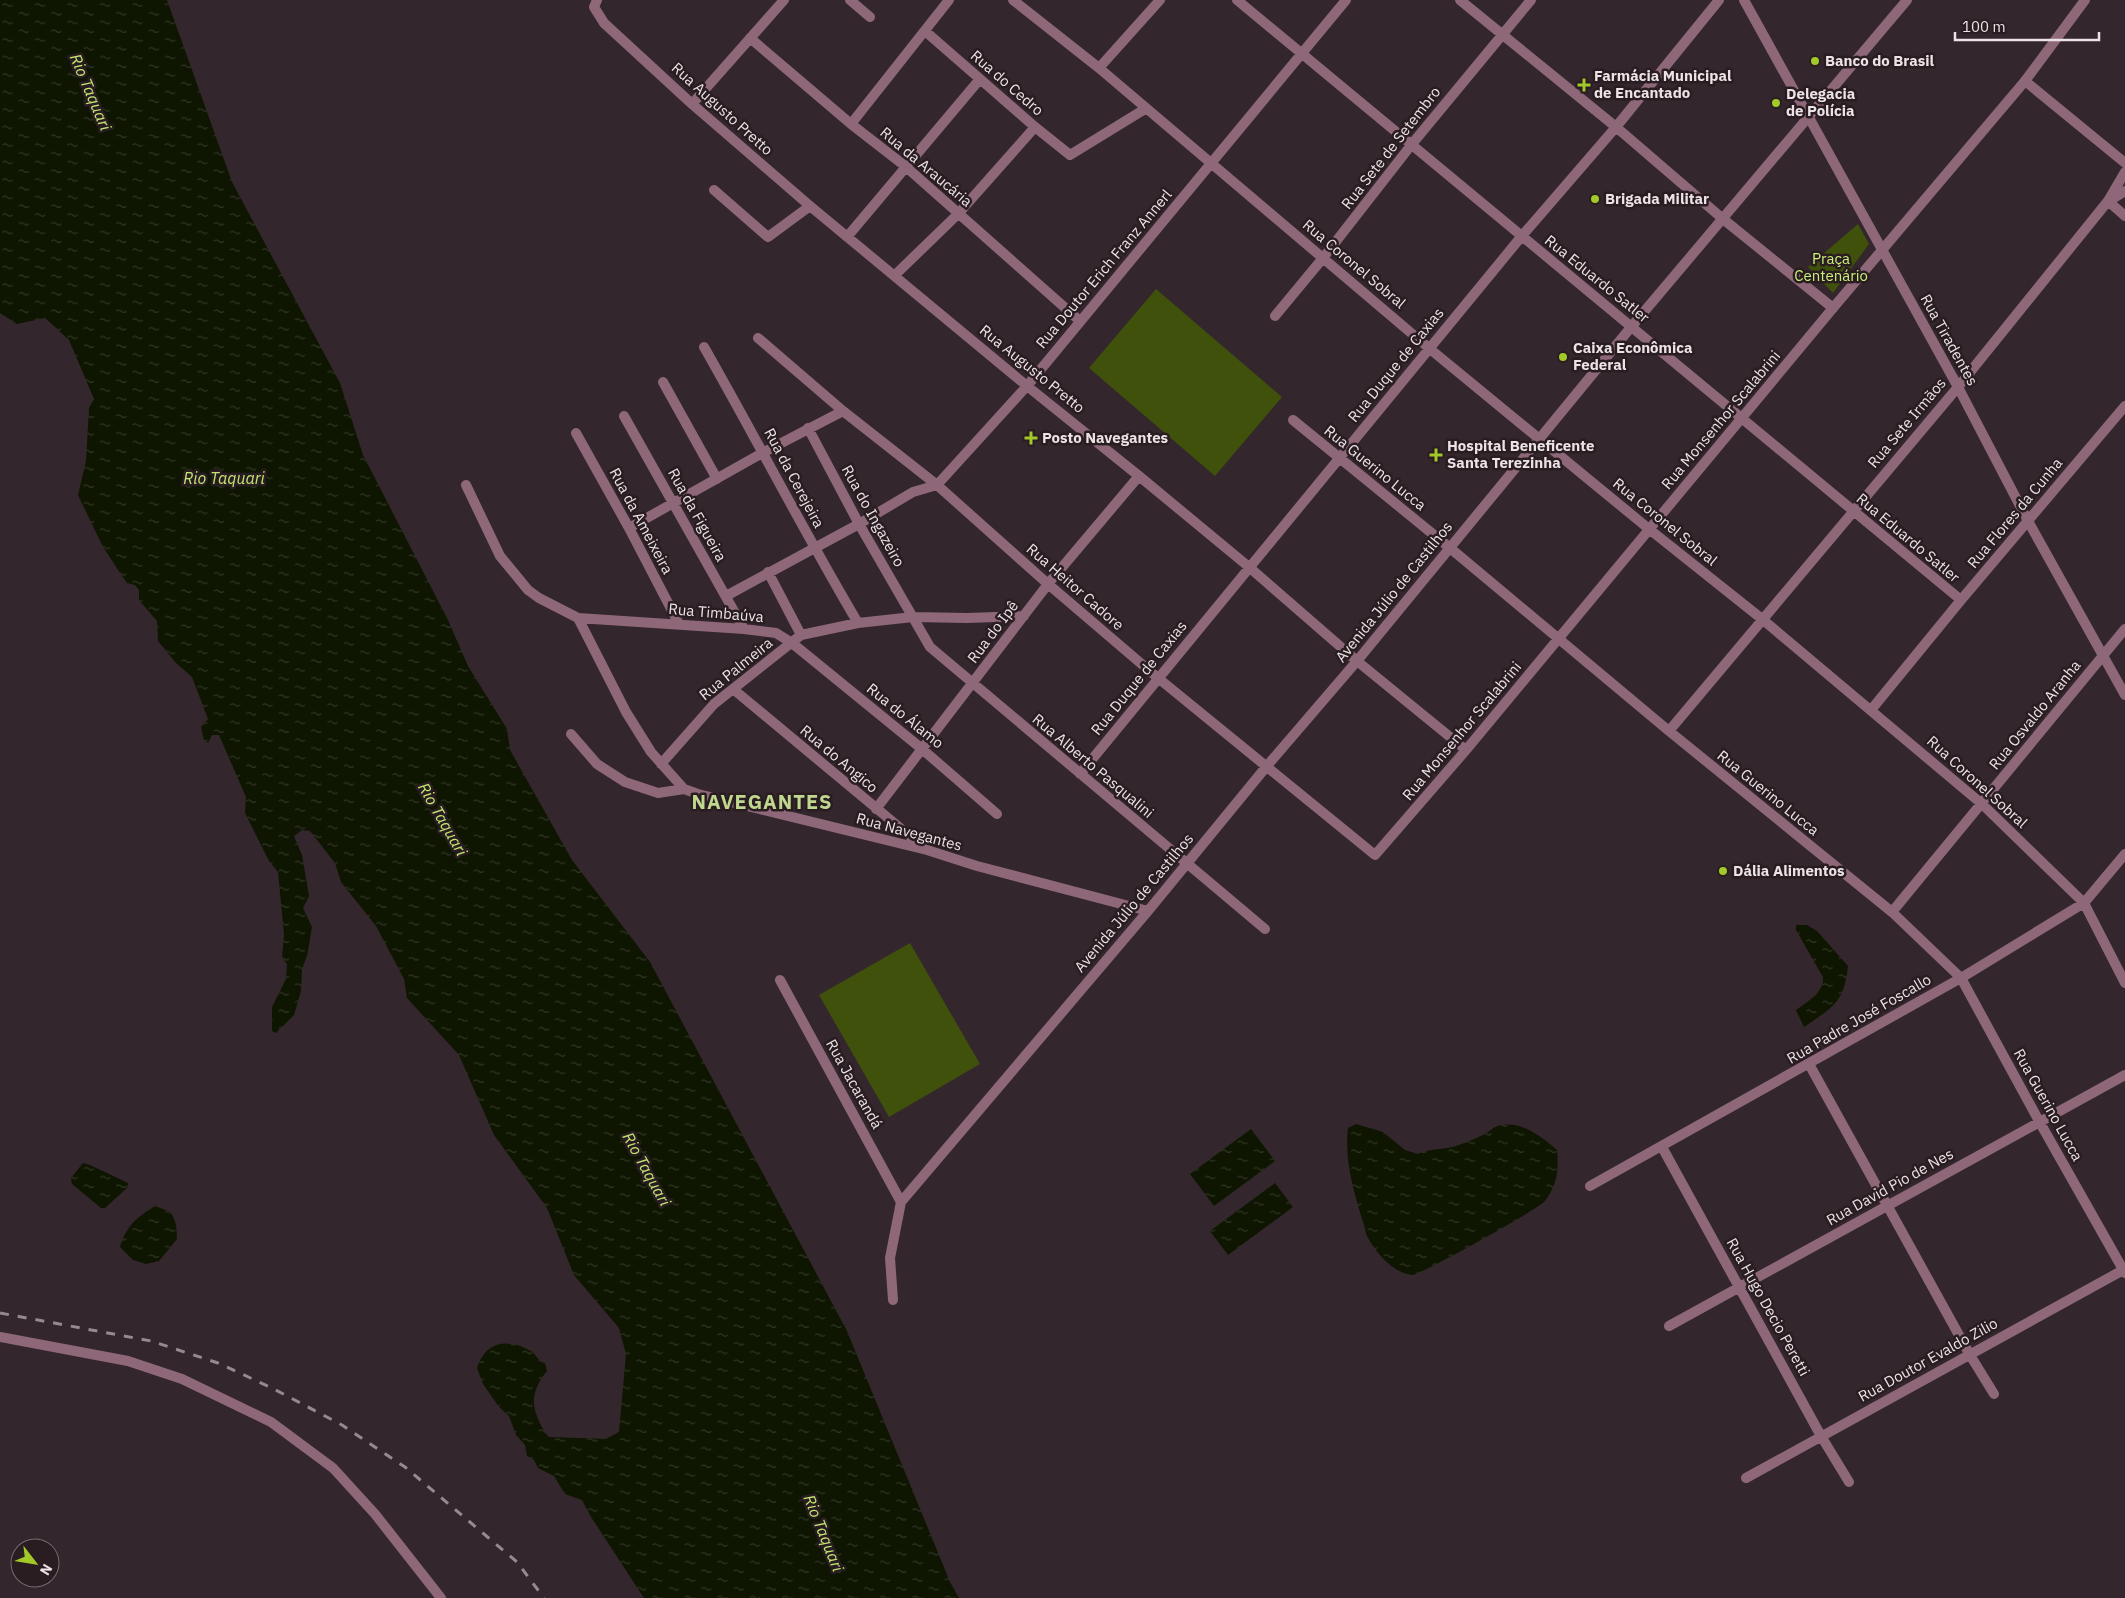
<svg xmlns="http://www.w3.org/2000/svg" width="2125" height="1598" font-family="'IBM Plex Sans',sans-serif">
<style>
.green{fill:#40510c}
.water{fill:url(#water-ripples)}
.lines{fill:none;stroke-linecap:round;stroke-linejoin:round}
.minor{stroke:#8e6879;stroke-width:10}
.tertiary{stroke:#8e6879;stroke-width:10}
.rail{stroke:#958a8e;stroke-width:3;stroke-dasharray:9 9;stroke-linecap:butt}
.poi-dot{fill:#a2c928;stroke:#291d22;stroke-width:2}
.labels{text-anchor:middle;stroke-width:5;stroke-linejoin:round;paint-order:stroke}
.poi-label{font-size:15px;font-weight:bold;fill:#ece3e6;stroke:#291d22;text-anchor:start}
.street-label{font-size:15px;fill:#ece3e6;stroke:#291d22}
.park-label{font-size:15px;fill:#cbef78;stroke:#291d22}
.water-label{font-size:16px;font-style:italic;fill:#c3e670;stroke:#291d22}
.district-label{font-size:20px;font-weight:bold;letter-spacing:1px;fill:#bfd78e;stroke:#291d22}
</style>
<defs>
<pattern id="water-ripples" width="26" height="14" patternUnits="userSpaceOnUse" patternTransform="scale(1.25)"><rect width="26" height="14" fill="#0e1500"/><path d="M2 4q2-2 4 0t4 0M15 11q2-2 4 0t4 0" fill="none" stroke="#313725"/></pattern>
</defs>
<rect width="100%" height="100%" fill="#33262c"/>
<path class="green" d="M1858,224L1869,244L1833,293L1808,267Z
M1156,289L1282,397L1215,476L1089,368Z
M910,943L980,1064L889,1117L819,995Z"/>
<path class="water" d="M0,0H167L232,182L340,383L363,455L448,620L468,666L507,729L510,750L572,860L650,962L847,1331L950,1582L959,1598H644L591,1517L582,1500L565,1494L554,1476L538,1468L534,1460L527,1456L525,1445L516,1435L509,1416L499,1407L483,1384L477,1368C485,1342 508,1337 531,1351C537,1355 538,1362 545,1363L547,1371C541,1378 534,1390 534,1400C533,1411 542,1430 549,1437L606,1439L619,1432L626,1354L619,1328L574,1275L547,1208L494,1135L459,1055L407,998L404,979L376,926L341,882L335,863L310,831L302,830L294,836L302,855L309,896L303,908L312,927L307,956L302,969L301,991L294,1015L276,1033L272,1031V1007L286,979L287,964L282,958L284,934L278,872L269,861L245,813L246,797L219,735H212L208,743L204,740L201,727L208,719L192,677L176,663L158,641L157,621L139,600V590L135,585L127,583L120,573L103,547L78,495L86,461L89,408L94,399L69,340L45,318L17,324L0,313Z
M1796,925H1807L1817,931L1848,966C1844,1003 1833,1007 1804,1027L1796,1010C1807,1002 1824,993 1823,977L1796,930Z
M1356,1124L1383,1132L1405,1150L1418,1154C1430,1148 1443,1150 1456,1146C1465,1143 1475,1139 1485,1134C1489,1132 1493,1127 1498,1126C1520,1119 1542,1137 1557,1150C1559,1170 1557,1185 1545,1201C1539,1209 1420,1275 1412,1275C1393,1273 1376,1253 1367,1236C1365,1232 1365,1226 1363,1222C1354,1193 1344,1159 1348,1128Z
M1251,1129L1275,1161L1214,1206L1190,1174Z
M83,1163L90,1165L128,1183L127,1188L105,1208H101L72,1184L71,1178Z
M1275,1183L1293,1207L1228,1255L1210,1231Z
M155,1206L171,1212L176,1224L177,1239L159,1261L146,1264L133,1260L120,1247C127,1225 136,1218 155,1206Z"/>
<g class="lines">
<path class="minor" d="M597,0L594,7L604,23L692,104L810,206L1027,386L1139,476L1249,567L1357,661L1466,750
M850,0L870,17
M1013,0L1099,68L1430,349L1649,529L1762,619L1982,804L2084,903L2125,983
M1237,0L1961,600
M1460,0L1616,127L1723,219
M925,31L1035,127L1070,155L1145,109
M750,38L851,124L905,166L1080,321
M1099,68L1160,0
M2025,81L2125,163
M692,104L784,0
M851,124L949,0
M714,190L768,237L810,206
M2108,201L2125,216
M2109,201L2125,191
M847,237L980,79
M895,275L958,214L1035,127
M1275,316L1323,258L1412,144L1531,0
M758,338L843,411L937,485L1048,584L1158,678L1375,855L1466,750L1833,308
M704,347C756,438 804,532 858,623
M663,382L717,479
M624,416L744,629
M1293,420L1450,548L1669,731L1892,912L1961,978L2039,1121L2125,1273
M808,428L859,524L930,647L1265,929
M576,433L629,528L679,624
M466,485L500,556L528,590L539,598L578,618L744,629L776,633L792,643L922,749L997,814
M629,528L764,452L843,411
M768,572L801,635
M726,596L859,524L913,492L937,485L1027,386L1346,0
M578,618L626,712L651,752L684,789L698,794L927,850L977,866L1148,911
M733,689L923,847
M1871,710L1961,600L2125,406
M1669,731L1958,387L2108,201L2125,172
M571,734L597,764L625,782L658,793L684,789
M661,764L714,704L801,635L858,623L913,617L967,618L1024,616
M1080,774L1521,237L1616,127L1719,0
M876,809L1048,584L1139,476
M1892,912L2125,629
M780,980L901,1202
M1809,1064L1970,1355L1994,1394
M1662,1147L1821,1436L1849,1482
M1590,1186L1961,978L2084,903L2125,854
M893,1300L890,1258L901,1202L1148,911L1266,767
M1669,1326L2125,1075
M0,1337L128,1361L182,1379L271,1422L333,1468L375,1514L441,1598
M1746,1478L2125,1269"/>
<path class="tertiary" d="M1744,0L1958,387L2028,521L2125,695
M1723,219L1833,308L2025,81L2085,0
M1266,767L1357,661L1632,326L1907,0"/>
<path class="rail" d="M0,1313L151,1341L218,1363L272,1388L342,1425L405,1467L517,1562L544,1598"/>
</g>
<g class="poi-dot">
<circle cx="1815" cy="61" r="5"/>
<path d="M1581.5 77.5h5v5h5v5h-5v5h-5v-5h-5v-5h5z"/>
<circle cx="1776" cy="103" r="5"/>
<circle cx="1595" cy="199" r="5"/>
<circle cx="1563" cy="357" r="5"/>
<path d="M1028.5 430.5h5v5h5v5h-5v5h-5v-5h-5v-5h5z"/>
<path d="M1433.5 447.5h5v5h5v5h-5v5h-5v-5h-5v-5h5z"/>
<circle cx="1723" cy="871" r="5"/>
</g>
<g class="labels">
<g class="poi-label">
<text x="1825" y="66">Banco do Brasil</text>
<text x="1594" y="81">Farmácia Municipal<tspan x="1594" dy="17">de Encantado</tspan></text>
<text x="1786" y="99">Delegacia<tspan x="1786" dy="17">de Polícia</tspan></text>
<text x="1605" y="204">Brigada Militar</text>
<text x="1573" y="353">Caixa Econômica<tspan x="1573" dy="17">Federal</tspan></text>
<text x="1042" y="443">Posto Navegantes</text>
<text x="1447" y="451">Hospital Beneficente<tspan x="1447" dy="17">Santa Terezinha</tspan></text>
<text x="1733" y="876">Dália Alimentos</text>
</g>
<g class="street-label">
<text transform="translate(1007 83) rotate(41)" y="5">Rua do Cedro</text>
<text transform="translate(722 109) rotate(42)" y="5">Rua Augusto Pretto</text>
<text transform="translate(1391 148) rotate(-52)" y="5">Rua Sete de Setembro</text>
<text transform="translate(926 167) rotate(40)" y="5">Rua da Araucária</text>
<text transform="translate(1354 264) rotate(40)" y="5">Rua Coronel Sobral</text>
<text transform="translate(1104 269) rotate(-50)" y="5">Rua Doutor Erich Franz Annerl</text>
<text transform="translate(1597 279) rotate(39)" y="5">Rua Eduardo Satler</text>
<text transform="translate(1949 340) rotate(61)" y="5">Rua Tiradentes</text>
<text transform="translate(1396 365) rotate(-51)" y="5">Rua Duque de Caxias</text>
<text transform="translate(1032 369) rotate(39)" y="5">Rua Augusto Pretto</text>
<text transform="translate(1721 420) rotate(-50)" y="5">Rua Monsenhor Scalabrini</text>
<text transform="translate(1907 423) rotate(-50)" y="5">Rua Sete Irmãos</text>
<text transform="translate(1375 468) rotate(39)" y="5">Rua Guerino Lucca</text>
<text transform="translate(794 478) rotate(62)" y="5">Rua da Cerejeira</text>
<text transform="translate(2015 513) rotate(-50)" y="5">Rua Flores da Cunha</text>
<text transform="translate(697 515) rotate(61)" y="5">Rua da Figueira</text>
<text transform="translate(873 516) rotate(61)" y="5">Rua do Ingazeiro</text>
<text transform="translate(641 521) rotate(62)" y="5">Rua da Ameixeira</text>
<text transform="translate(1665 522) rotate(39)" y="5">Rua Coronel Sobral</text>
<text transform="translate(1908 538) rotate(40)" y="5">Rua Eduardo Satler</text>
<text transform="translate(1075 587) rotate(41)" y="5">Rua Heitor Cadore</text>
<text transform="translate(1394 592) rotate(-51)" y="5">Avenida Júlio de Castilhos</text>
<text transform="translate(716 613) rotate(5)" y="5">Rua Timbaúva</text>
<text transform="translate(993 632) rotate(-53)" y="5">Rua do Ipê</text>
<text transform="translate(736 669) rotate(-39)" y="5">Rua Palmeira</text>
<text transform="translate(1139 678) rotate(-51)" y="5">Rua Duque de Caxias</text>
<text transform="translate(2035 715) rotate(-51)" y="5">Rua Osvaldo Aranha</text>
<text transform="translate(905 716) rotate(39)" y="5">Rua do Álamo</text>
<text transform="translate(1462 731) rotate(-50)" y="5">Rua Monsenhor Scalabrini</text>
<text transform="translate(839 759) rotate(40)" y="5">Rua do Angico</text>
<text transform="translate(1093 766) rotate(40)" y="5">Rua Alberto Pasqualini</text>
<text transform="translate(1977 782) rotate(42)" y="5">Rua Coronel Sobral</text>
<text transform="translate(1768 793) rotate(39)" y="5">Rua Guerino Lucca</text>
<text transform="translate(909 832) rotate(15)" y="5">Rua Navegantes</text>
<text transform="translate(1134 903) rotate(-50)" y="5">Avenida Júlio de Castilhos</text>
<text transform="translate(1859 1019) rotate(-30)" y="5">Rua Padre José Foscallo</text>
<text transform="translate(854 1084) rotate(61)" y="5">Rua Jacarandá</text>
<text transform="translate(2048 1105) rotate(61)" y="5">Rua Guerino Lucca</text>
<text transform="translate(1890 1187) rotate(-29)" y="5">Rua David Pio de Nes</text>
<text transform="translate(1768 1307) rotate(61)" y="5">Rua Hugo Decio Peretti</text>
<text transform="translate(1928 1360) rotate(-29)" y="5">Rua Doutor Evaldo Zilio</text>
</g>
<g class="park-label">
<text x="1831" y="264">Praça<tspan x="1831" dy="17">Centenário</tspan></text>
</g>
<g class="water-label">
<text transform="translate(91 92) rotate(67)" y="6">Rio Taquari</text>
<text x="224" y="484">Rio Taquari</text>
<text transform="translate(443 819) rotate(60)" y="6">Rio Taquari</text>
<text transform="translate(647 1169) rotate(61)" y="6">Rio Taquari</text>
<text transform="translate(824 1533) rotate(68)" y="6">Rio Taquari</text>
</g>
<g class="district-label">
<text x="762" y="809">NAVEGANTES</text>
</g>
</g>
<g transform="translate(35 1563) rotate(121)"><circle r="24" fill="#291d22" stroke="#776c70"/>
<path d="M0-4L9 19L0 12L-9 19Z" fill="#a2c928"/>
<text y="-8" font-size="14" font-weight="bold" text-anchor="middle" fill="#ece3e6">N</text>
</g>
<path d="M1955 32v8h144v-8" fill="none" stroke="#ece3e6" stroke-width="2.5"/>
<text x="1962" y="32" font-size="15" fill="#ece3e6" stroke="#291d22" stroke-width="4" paint-order="stroke">100 m</text>
</svg>
